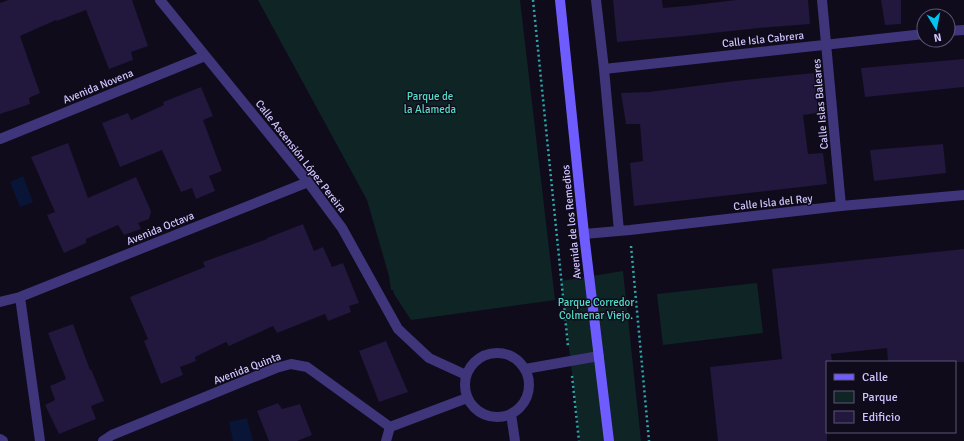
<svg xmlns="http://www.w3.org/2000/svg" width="964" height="441" font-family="Signika,sans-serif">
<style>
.green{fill:#0e2425}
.water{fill:#081537}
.building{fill:#22173c}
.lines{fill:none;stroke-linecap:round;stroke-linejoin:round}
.path{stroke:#2ca9ac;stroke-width:2.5;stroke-dasharray:2 3;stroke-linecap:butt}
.street{stroke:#3e357b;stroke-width:10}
.secondary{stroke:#6e5cff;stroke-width:10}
.labels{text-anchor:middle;stroke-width:3;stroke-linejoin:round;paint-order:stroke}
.street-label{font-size:11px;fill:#d1c5ff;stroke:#0f0b1b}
.park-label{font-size:11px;fill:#52dec7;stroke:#0f0b1b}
</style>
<rect width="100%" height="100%" fill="#0f0b1b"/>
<path class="green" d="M258,0H520L555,300L411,320L394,294L393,290H391L389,276L367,200Z
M623,271L641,441H580L561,281Z
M757,283L763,333L663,345L657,294Z"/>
<path class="water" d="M23,176L33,202L20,207L10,182Z
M247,418L253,441H233L229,422Z"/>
<path class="building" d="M8,0H132L148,46L131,52L133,60L109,69L86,10L57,21L56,20L20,36L40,93L29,98L30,104L0,114V3Z
M613,0H662L663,8L686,6L736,0H808L810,24L759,28L685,36L617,42Z
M881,0H901V24L885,25Z
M964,59V87L865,97L861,68Z
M814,73L818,113L803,115L808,154L823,153L827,184L634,206L630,163L643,161L640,124H626L621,93L649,92L735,81Z
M201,87L213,116L203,120L222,171L209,176L215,191L196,199L192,188L181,192L162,150L120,167L102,123L128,113L131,120L164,105L163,102Z
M68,143L88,198L136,177L151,211L149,219L138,223L141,229L124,235L118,225L86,239V243L64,253L47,215L55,212L31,157Z
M943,144L946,173L874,181L870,150Z
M303,224L314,251L323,247L332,267L343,263L359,303L349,306L351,312L328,321L325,314L277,333L273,326L229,346L226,342L195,357L196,361L180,367L183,375L161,384L144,341L148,339L130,297L205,267L203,262L267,239V238Z
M964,249V362H888L887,348L831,354L832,362H827V441H718L710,367L782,359L772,269Z
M73,324L90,370L91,369L104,401L91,406L96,419L59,434L45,405L55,400L50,386L66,379L48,333Z
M386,341L408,392L379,402L359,351Z
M278,403L282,409L300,404L312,435L297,441H269L257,411Z"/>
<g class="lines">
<path class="path" d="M533,0L568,346
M631,246L649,441
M572,376L579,441"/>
<path class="street" d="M160,0L308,182L342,228L398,329L429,358L466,375
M596,0L604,69L619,231
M822,0L841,206
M948,31L964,30
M604,69L924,34
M0,139L205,56
M584,234L630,230L841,206L964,195
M0,302L20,297
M465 385a32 32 0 1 1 64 0a32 32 0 1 1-64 0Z
M525,369L599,356
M511,414L515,441
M390,427L467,398
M0,439L3,441
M40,441L20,297L308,182
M103,441L112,435L276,368L291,364L307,367L390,427
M386,441L390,427"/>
<path class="secondary" d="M560,0L584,234L609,441"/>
</g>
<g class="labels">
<g class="street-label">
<text transform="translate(763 39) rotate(-6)" y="4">Calle Isla Cabrera</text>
<text transform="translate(98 86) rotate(-22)" y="4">Avenida Novena</text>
<text transform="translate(820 104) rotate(-95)" y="4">Calle Islas Baleares</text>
<text transform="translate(301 156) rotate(52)" y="4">Calle Ascensión López Pereira</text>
<text transform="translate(773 202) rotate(-6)" y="4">Calle Isla del Rey</text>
<text transform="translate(571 222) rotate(-96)" y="4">Avenida de los Remedios</text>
<text transform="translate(160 228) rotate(-22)" y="4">Avenida Octava</text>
<text transform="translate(247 368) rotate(-21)" y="4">Avenida Quinta</text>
</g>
<g class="park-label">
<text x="430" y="100">Parque de<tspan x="430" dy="13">la Alameda</tspan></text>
<text x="596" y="306">Parque Corredor<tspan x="596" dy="13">Colmenar Viejo.</tspan></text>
</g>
</g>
<rect x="826" y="361" width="130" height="72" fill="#0f0b1b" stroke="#5d5576"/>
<rect x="834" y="374" width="20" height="6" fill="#6e5cff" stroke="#5d5576"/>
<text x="862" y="381" font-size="12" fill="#d1c5ff">Calle</text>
<rect x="834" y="391" width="20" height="12" fill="#0e2425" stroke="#5d5576"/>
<text x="862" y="401" font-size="12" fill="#d1c5ff">Parque</text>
<rect x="834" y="411" width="20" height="12" fill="#22173c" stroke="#5d5576"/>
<text x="862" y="421" font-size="12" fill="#d1c5ff">Edificio</text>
<g transform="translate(936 28) rotate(170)"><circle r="19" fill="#0f0b1b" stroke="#5d5576"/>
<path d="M0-3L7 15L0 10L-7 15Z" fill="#00c3f0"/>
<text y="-6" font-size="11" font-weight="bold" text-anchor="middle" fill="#d1c5ff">N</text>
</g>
</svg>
